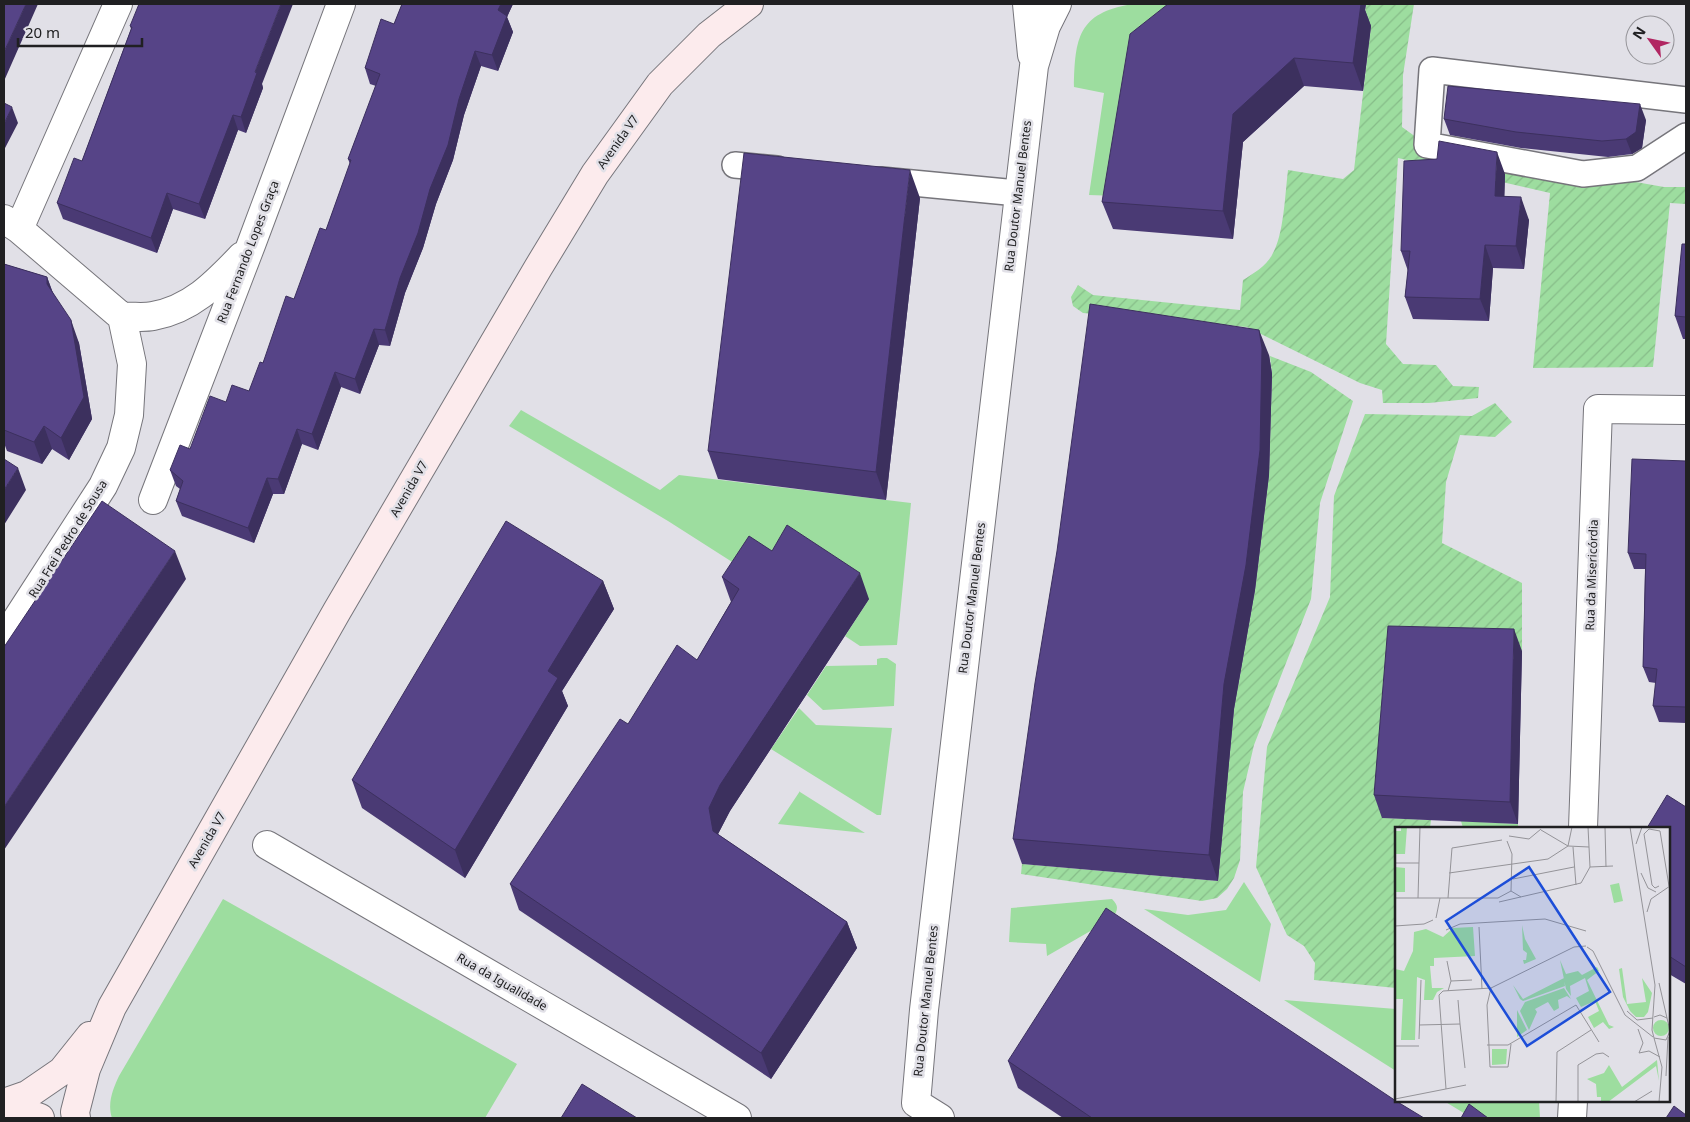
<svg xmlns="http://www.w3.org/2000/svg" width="1690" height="1122" font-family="'Noto Sans',sans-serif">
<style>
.green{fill:#9ddd9f}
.garden{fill:url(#garden-furrows)}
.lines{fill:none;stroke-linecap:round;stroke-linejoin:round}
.lane-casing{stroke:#76757b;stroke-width:28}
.street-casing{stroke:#76757b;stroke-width:30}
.secondary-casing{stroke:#76757b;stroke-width:30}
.lane{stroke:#fff;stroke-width:25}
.street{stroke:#fff;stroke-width:28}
.secondary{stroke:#fcebed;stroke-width:28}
.wall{fill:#4a3a74}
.shaded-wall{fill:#3c305e}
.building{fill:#564487;stroke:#3c305e}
.labels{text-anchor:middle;stroke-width:5;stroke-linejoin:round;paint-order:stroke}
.street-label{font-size:12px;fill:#202022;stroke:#e1e0e7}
.inset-road{fill:none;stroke:#949398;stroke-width:1}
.view{fill:#1d4ed8;fill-opacity:0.15;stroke:#1d4ed8;stroke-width:2.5}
.inset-edge{fill:none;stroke:#202022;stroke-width:2.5}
</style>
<defs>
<pattern id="garden-furrows" width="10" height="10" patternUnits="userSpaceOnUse" patternTransform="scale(1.25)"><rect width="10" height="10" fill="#9ddd9f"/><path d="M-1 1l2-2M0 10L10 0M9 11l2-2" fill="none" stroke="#87bd89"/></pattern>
</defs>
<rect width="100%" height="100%" fill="#e1e0e7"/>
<path class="green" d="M1132,4H1212L1118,196L1089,195L1104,93L1074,87C1075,38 1078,13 1132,4Z
M521,410L660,490L679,475L911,503L897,645L860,646L845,636L869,599L751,574L668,521L509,426Z
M881,658H887L896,664L894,706L823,710L807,695L826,666L877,665V659Z
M799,708L816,725L892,728L881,815H877L771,749Z
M800,791V792L865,833L778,824Z
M1461,821L1518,824V828H1463Z
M1244,882L1271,924L1260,982L1144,909L1188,915L1226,910Z
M223,899L517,1064L485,1118H112C107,1103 113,1089 119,1076Z
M1112,899C1119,906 1118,909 1113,918L1047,956L1046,944L1009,942L1011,908Z
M1284,1000L1396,1009V1071Z
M1444,1101H1539L1540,1118H1472Z"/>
<path class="garden" d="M1366,4H1414L1403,75L1402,127L1427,145L1664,187H1686V204L1670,203L1653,367L1533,368L1550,193L1398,158L1386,344L1403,364L1436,365L1453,386L1479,387L1478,398L1429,403H1383L1382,390L1360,383L1247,327L1083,313L1073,306L1071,297L1078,285L1093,295L1240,310L1243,280C1253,274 1266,266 1272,255C1284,235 1285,194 1288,170L1343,179L1354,170L1371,26L1364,22Z
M1270,356L1311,372L1353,401L1320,503L1311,599L1254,745L1243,792L1240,860L1234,878L1227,889L1217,898L1202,901L1021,874L1022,864L1218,881L1234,709L1255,590L1269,475L1272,374Z
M1495,403L1512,422L1495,437L1460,435L1446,482L1442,543L1522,583V651L1396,649L1383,818L1431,820L1430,828H1396V988L1314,980L1315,963L1304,946L1287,935L1256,867L1267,747L1330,597L1334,496L1365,414L1472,416Z"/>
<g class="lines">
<g class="lane-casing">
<path id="lane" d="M1686,100L1432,70L1427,145L1583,174L1637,168L1686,136
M735,165L777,169
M881,180L1018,193"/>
</g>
<g class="street-casing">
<path id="street" d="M1027,4L1032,55
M4,219L19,229L122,317
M19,229L118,4
M153,500L251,245L341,4
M4,639L103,486L121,448L129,415L132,364L122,317C132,316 143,318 153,316C192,309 216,283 242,256
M1583,828L1598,409L1686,410
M267,845L737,1118
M940,1118L916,1103L924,1010L1034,66L1046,26L1057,4
M1572,1118L1573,1101"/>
</g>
<g class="secondary-casing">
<path id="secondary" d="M4,1103L27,1095L62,1071L90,1036
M4,1109L26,1113L40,1118
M76,1118L75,1112L86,1069L112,1007L337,611L538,268L595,174L660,84L709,35L749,4"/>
</g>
<use href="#lane" class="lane"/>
<use href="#street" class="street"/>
<use href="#secondary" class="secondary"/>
</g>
<path class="wall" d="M402,4H513L507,17L513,32L498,71L481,66L464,115L453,160L436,204L423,248L405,293L390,346L379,345L360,394L341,387L318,450L302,444L284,494H273L254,543L182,516L176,501L180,489L176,486L170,470L190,449L226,402L249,391L294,299L326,230L350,164L348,159L376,86L370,84L365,68L394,24Z
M1168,4H1366L1365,10L1371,26L1363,91L1304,86L1243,142L1233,239L1113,229L1102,202Z
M130,26L262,84L263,88L246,133L238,130L205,219L173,209L157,253L63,219L57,203L82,161L131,29Z
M1444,119L1646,120L1642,148L1632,154L1608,157L1521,148L1450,135Z
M1505,174L1504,196L1529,220L1524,269L1493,268L1489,321L1413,319L1405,297L1408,271L1401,251Z
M920,198L886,500L718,479L708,451Z
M1686,244V339H1683L1675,316Z
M4,264L47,277L53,293L79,343L92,419L69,460L52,449L42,464L7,451L4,443Z
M1269,355L1272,374L1269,475L1255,590L1234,709L1218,881L1022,864L1013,839Z
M1686,461V723L1659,722L1653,706L1656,683L1649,682L1643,667L1645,569H1634L1628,553Z
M772,551L869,599L730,811L718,834L719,835L847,922L857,948L771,1079L519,910L510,884L628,724L697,660L731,602L722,577Z
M603,581L614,609L562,691L568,706L465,878L362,808L352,780Z
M1522,651L1518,824L1382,818L1374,795Z
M1686,807V984L1669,974V828Z
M1008,1061L1424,1118H1063L1018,1088Z"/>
<path class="shaded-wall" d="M26,4H38L4,81V52Z
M281,4H293L262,84L263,88L246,133L241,117L255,72Z
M501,4H513L507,17L513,32L498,71L492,55L498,10Z
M1358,4H1366L1365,10L1371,26L1363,91L1353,63Z
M475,51L481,66L464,115L453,160L436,204L423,248L405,293L390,346L385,330L400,278Z
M1294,58L1304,86L1243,142L1233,239L1223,211L1233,114Z
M1640,104L1646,120L1642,148L1632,154L1626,139Z
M12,107L18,123L4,150V124Z
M233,115L238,130L205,219L199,204Z
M1497,152L1505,174L1504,218L1495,196Z
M910,170L920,198L886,500L876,472Z
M167,193L173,209L157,253L151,238Z
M1521,197L1529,220L1524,269L1516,246Z
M1485,245L1493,268L1489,321L1480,299Z
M47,277L55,299L47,284Z
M71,320L79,343L92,419L69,460L61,438Z
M374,329L379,345L360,394L355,379Z
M1259,330L1269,355L1272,374L1269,475L1255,590L1234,709L1218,881L1209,855L1224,684Z
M335,372L341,387L318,450L312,434Z
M44,426L52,449L42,464L34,442Z
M297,429L302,444L284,494L278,479Z
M18,468L26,490L4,525V490Z
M267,478L273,494L254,543L248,528Z
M175,551L186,579L4,850V807Z
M860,573L869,599L730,811L718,834L722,857L713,831L709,808L720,785Z
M603,581L614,609L562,691L568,706L465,878L455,850L548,671Z
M1514,629L1522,651L1518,824L1510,802Z
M847,922L857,948L771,1079L761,1053Z"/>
<path class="building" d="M4,4H26L4,52Z
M139,4H281L255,72L257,73L241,117L233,115L199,204L167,193L151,238L57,203L74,158L82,161L132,27L130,26Z
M402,4H501L498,10L507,16L492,55L475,51L459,99L448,145L430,189L418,233L400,278L385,330L374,329L355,379L335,372L312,434L297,429L278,479L267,478L248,528L176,501L183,481L170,470L180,445L190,449L210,396L226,402L232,385L249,391L260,362L263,363L286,296L294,299L320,228L326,230L351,160L348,159L380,74L365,68L381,19L394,24Z
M1168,4H1361L1353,63L1294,58L1233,114L1223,211L1102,202L1130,34Z
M1448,86L1640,104L1636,132L1626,139L1602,141L1516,132L1444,119Z
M4,103L12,107L4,124Z
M1439,141L1497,152L1495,196L1521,197L1516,246L1485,245L1480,299L1405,297L1410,251H1401L1404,161L1437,159Z
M744,153L910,170L876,472L708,451Z
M1682,244H1686V317L1675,316Z
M4,264L47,277V284L71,320L84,397L61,438L44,426L34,442L4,430Z
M1090,304L1259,330L1262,348L1260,450L1246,565L1224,684L1209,855L1013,839L1035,683L1057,551Z
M4,459L18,468L4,490Z
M1632,459L1686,461V707L1653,706L1657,669L1643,667L1646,554L1628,553Z
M102,501L175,551L4,807V647Z
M506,521L603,581L548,671L558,678L455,850L352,780Z
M787,525L860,573L720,785L709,808L713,831L847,922L761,1053L510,884L620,719L628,724L677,645L697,660L739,589L722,577L749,536L772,551Z
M1388,626L1514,629L1510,802L1374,795Z
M1667,795L1686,807V967L1669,956V828H1647Z
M1106,908L1396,1101L1424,1118H1092L1008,1061Z
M582,1084L637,1118H561Z
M1469,1104L1488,1118H1461Z
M1674,1106L1686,1115V1118H1666Z"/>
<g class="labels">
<g class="street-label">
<text transform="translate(618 142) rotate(-55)" y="4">Avenida V7</text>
<text transform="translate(1018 196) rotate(-83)" y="4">Rua Doutor Manuel Bentes</text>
<text transform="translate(248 252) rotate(-69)" y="4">Rua Fernando Lopes Graça</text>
<text transform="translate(409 489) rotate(-60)" y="4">Avenida V7</text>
<text transform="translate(68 539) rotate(-58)" y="4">Rua Frei Pedro de Sousa</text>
<text transform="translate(1592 575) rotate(-88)" y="4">Rua da Misericórdia</text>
<text transform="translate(972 598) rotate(-83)" y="4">Rua Doutor Manuel Bentes</text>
<text transform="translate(207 840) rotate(-60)" y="4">Avenida V7</text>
<text transform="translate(502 982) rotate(30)" y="4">Rua da Igualidade</text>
<text transform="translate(926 1001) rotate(-84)" y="4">Rua Doutor Manuel Bentes</text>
</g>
</g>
<g transform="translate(1395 827)">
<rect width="275" height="275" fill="#e1e0e7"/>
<path d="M224,56L228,74L219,76L215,58ZM127,98L130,112L141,132L129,137L128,133H131L132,126L128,123ZM78,100L80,129L39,131V139H35L37,161H49L42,165L38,173H29L30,153L22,150L20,213H6L8,172H0V142L9,144L18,124L19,105L31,102L48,110L58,101ZM227,141L232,177L251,175L247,151L257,166L253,185L249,190H241L235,184L228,170L224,142ZM122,183L132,203L122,210ZM258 201a8 8 0 1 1 16 0a8 8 0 1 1-16 0ZM97,222H112L111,237L97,238Z" fill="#9ddd9f"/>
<path d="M6,0H12L10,27H0V4H6ZM0,40L10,41V65H0ZM165,133L171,147L183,144L187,148L202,140L204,144L192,153L214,198L219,200L214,202L208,195L199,201L193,190L204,184L200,174L186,180L181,171L194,164L190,151L175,159L176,169L171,162ZM169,151L170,159L128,174L125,172L118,158L128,172ZM169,161L176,172L172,169L163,173L164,181L159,184L153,175L140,182L142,185L134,203L125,184L130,175ZM262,233L264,254L261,239L213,275H206V270H202L201,257L192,252L209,246L214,238L227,260Z" fill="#9ddd9f"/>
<path class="inset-road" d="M210,0L211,40M235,0L260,158L257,203L259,211L271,213L275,204L272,191L265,188L259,190M146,3L173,19L194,20M114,9L134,12L146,2M112,14L117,27L116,64M241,17L247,0M178,20L181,58M0,36H24M195,40L218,39M54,46L153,32L173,19L177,0M246,46L253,61L261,65M118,52L179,40M264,59L260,61L257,58L249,7L254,2L265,4L274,59M0,71H103L116,64L126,70M23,71L25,0M53,71L57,21L107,13M104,75L186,56L195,40L193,0M252,85L256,72L275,59M41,91L45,71M0,99L29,97L38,93M84,100L87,162M51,103L65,97L150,92L191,104M192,120L198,124L230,188L258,210M52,134L56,154L53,164M56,154L77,153M264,156L272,191M232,184L242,193L258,191M65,197L70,241M24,198L65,197L63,173M243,202L248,216L244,226M259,211L267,240L264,275M24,212L26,153M116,217L113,240H95L92,178L96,161L179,120L191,119M92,218H113L181,178L204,215M0,219H24M244,226L254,224L265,230M271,249L273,210M51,262L44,168L48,164L96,161M0,272L71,258M161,275L162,225L196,203M183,275V238L201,227L208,226L214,230M239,275L257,264"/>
<path class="view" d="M134,40L215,165L132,219L51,94Z"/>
<rect width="275" height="275" class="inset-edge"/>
</g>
<rect width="1690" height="1122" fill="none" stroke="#202022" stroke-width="10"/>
<g transform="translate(1650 40) rotate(303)"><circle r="24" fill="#e1e0e7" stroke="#949398"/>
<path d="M0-4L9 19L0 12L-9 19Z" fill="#b12662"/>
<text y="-8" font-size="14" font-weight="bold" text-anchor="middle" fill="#202022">N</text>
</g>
<path d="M18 38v8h124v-8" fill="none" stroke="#202022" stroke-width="2.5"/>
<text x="25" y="38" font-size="15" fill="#202022" stroke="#e1e0e7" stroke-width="4" paint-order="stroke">20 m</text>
</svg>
